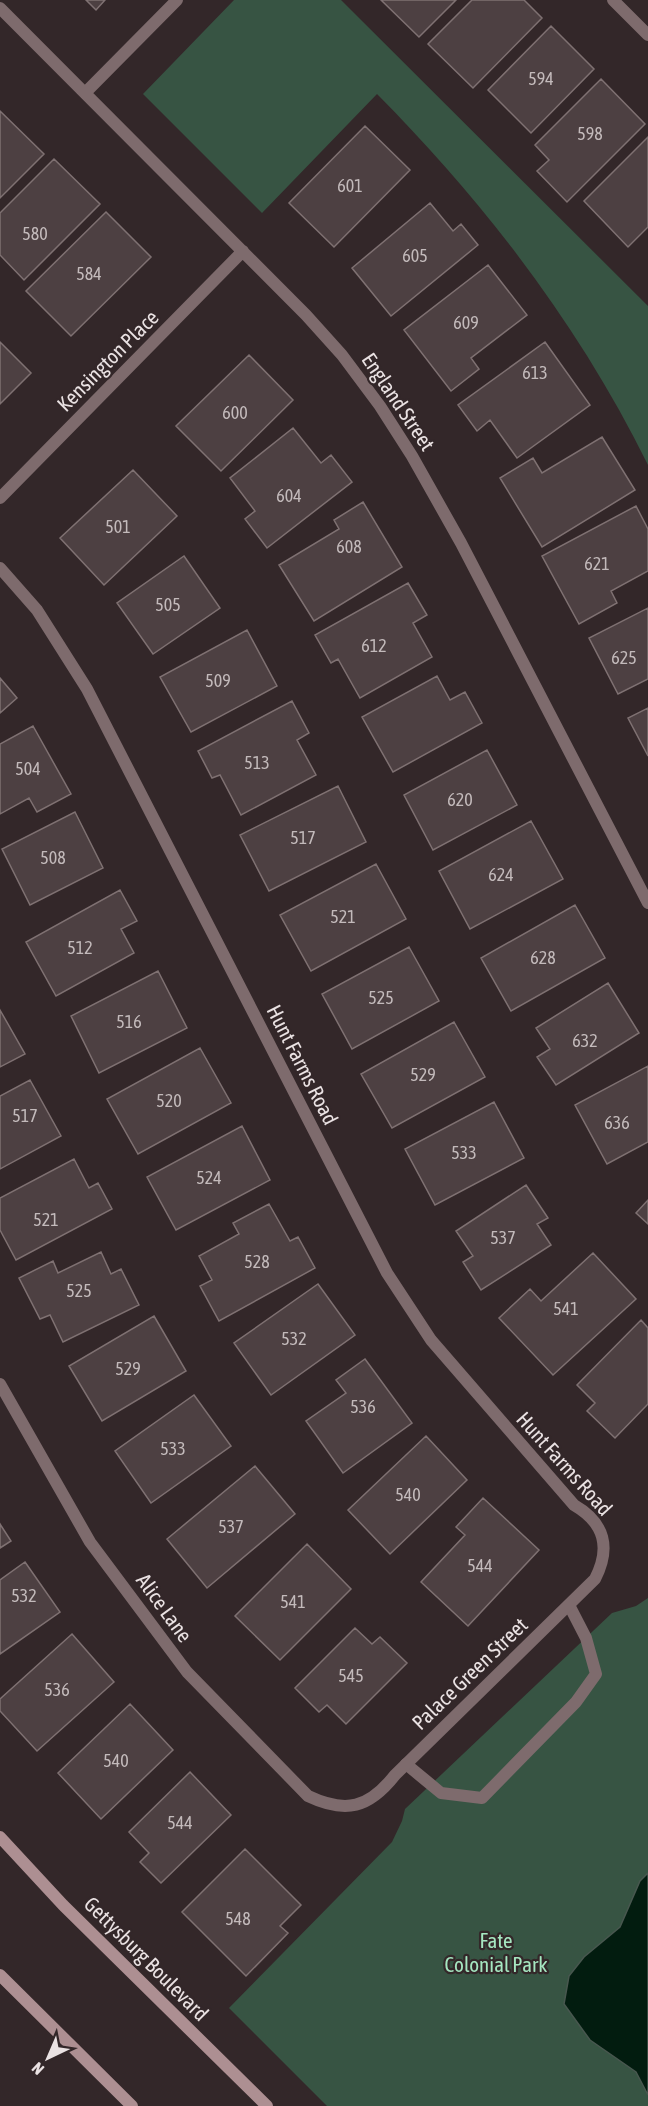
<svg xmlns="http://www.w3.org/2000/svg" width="648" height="2106" font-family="'Asap Condensed',sans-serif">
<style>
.green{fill:#375443}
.water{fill:#021c0f;stroke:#48574f;stroke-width:1.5}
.building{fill:#4d4042;stroke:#7f7172;stroke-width:1.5}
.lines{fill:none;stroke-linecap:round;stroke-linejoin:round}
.lane{stroke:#7e6b6d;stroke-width:12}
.street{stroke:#7e6b6d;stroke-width:12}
.secondary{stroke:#ad8f92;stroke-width:12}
.labels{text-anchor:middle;stroke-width:4.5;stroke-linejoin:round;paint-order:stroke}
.number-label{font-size:18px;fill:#c3babb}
.street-label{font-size:21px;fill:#eae2e3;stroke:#332729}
.park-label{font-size:21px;fill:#a6e7c1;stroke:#332729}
</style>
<rect width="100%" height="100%" fill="#332729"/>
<path class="green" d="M234,0H341L648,306V465C580,327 486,204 377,94L262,213L143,94Z
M648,1598V2106H327L229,2008L392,1842L402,1821L405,1809L612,1613L636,1606Z"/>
<path class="water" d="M648,1873V2095L636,2072L590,2040L564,2004L569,1976L584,1957L620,1927L640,1881Z"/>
<path class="building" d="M86,0H105L96,10Z
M381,0H456L419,37Z
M472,0H524L542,18L473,88L428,44Z
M551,26L594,69L531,133L488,90Z
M601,79L645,124L567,202L537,171L549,160L535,145Z
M0,111L44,154L0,198Z
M365,126L410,170L334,247L289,203Z
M648,137V227L628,247L584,201Z
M54,159L100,204L24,280L0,255V213Z
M430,203L453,231L461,224L478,245L391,316L352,268Z
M106,212L151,257L71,336L26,291Z
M488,265L527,315L471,358L479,369L451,391L404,330Z
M0,342L31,373L0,404Z
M545,342L590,405L517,458L490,420L477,431L458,405Z
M249,355L293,400L221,471L176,426Z
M293,428L321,463L331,455L352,482L267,548L245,519L255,511L230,478Z
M602,437L635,490L542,547L500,478L533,458L542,473Z
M133,470L177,516L104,585L60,538Z
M363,502L402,567L314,621L279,565L339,529L334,520Z
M636,506L648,529V571L611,591L617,603L579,624L542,556Z
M184,556L220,608L153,654L117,603Z
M408,583L427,615L413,623L432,657L360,698L338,659L331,663L315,635Z
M648,608V679L618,694L589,638Z
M247,630L277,686L191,732L160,677Z
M437,676L450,700L465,692L482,723L393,772L362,717Z
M0,678L17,698L0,713Z
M292,701L309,733L297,740L316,775L241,815L220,775L212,778L198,751Z
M648,708V756L628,718Z
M33,726L71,794L37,812L29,798L0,814V744Z
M487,750L517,805L433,850L404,795Z
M338,786L366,842L269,891L240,835Z
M75,812L103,868L30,905L2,849Z
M531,821L563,879L470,929L439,871Z
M376,864L406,919L311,971L280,915Z
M120,890L137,921L121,929L134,953L56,996L26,942Z
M575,905L605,958L511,1011L481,958Z
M409,947L439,1001L352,1049L322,994Z
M158,971L187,1028L99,1073L71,1016Z
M608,983L639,1033L556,1085L537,1057L550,1049L536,1028Z
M0,1010L25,1054L0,1067Z
M454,1022L485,1077L392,1128L361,1074Z
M200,1048L231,1103L138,1154L107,1099Z
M648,1066V1142L607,1164L575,1105Z
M30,1080L61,1136L0,1169V1096Z
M494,1102L524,1158L435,1205L405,1149Z
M242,1126L270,1180L176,1230L147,1177Z
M74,1159L89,1188L98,1183L112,1209L16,1260L0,1230V1198Z
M526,1185L548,1218L537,1224L551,1245L481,1290L463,1262L473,1256L456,1231Z
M648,1200V1224L636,1213Z
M269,1204L290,1241L298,1237L315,1268L219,1321L200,1286L212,1280L199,1256L239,1234L233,1223Z
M101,1252L111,1274L121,1269L139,1305L63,1342L50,1315L40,1319L19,1278L53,1261L58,1273Z
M593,1253L636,1299L553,1375L499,1318L530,1289L541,1301Z
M318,1284L355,1335L271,1395L234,1343Z
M154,1316L186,1371L102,1421L69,1366Z
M641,1320L648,1328V1404L615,1438L587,1411L595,1403L577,1385Z
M365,1359L412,1423L343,1473L306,1421L346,1393L336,1380Z
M194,1395L231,1446L151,1503L115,1451Z
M426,1436L467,1480L390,1554L348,1510Z
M255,1466L295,1514L207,1588L167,1539Z
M483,1498L539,1550L468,1626L421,1582L465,1535L456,1527Z
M0,1524L11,1541L0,1548Z
M307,1544L351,1589L280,1660L235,1616Z
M25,1562L60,1612L0,1654V1580Z
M355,1628L372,1644L380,1637L407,1663L346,1724L327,1705L319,1712L295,1688Z
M72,1634L114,1682L37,1751L0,1711V1699Z
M130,1704L173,1750L101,1819L58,1773Z
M190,1772L231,1815L161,1883L140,1862L149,1853L129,1832Z
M245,1849L301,1905L280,1926L288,1933L246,1976L182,1912Z"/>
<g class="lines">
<path class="lane" d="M406,1764L441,1793L482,1798L576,1702L596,1674L586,1638L569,1605"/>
<path class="street" d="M613,0L648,35
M0,8L306,315L342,355L380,406L412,456L461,543L648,903
M85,93L177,0
M0,498L243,251
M0,568L37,610L87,689L387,1273L431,1340L574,1505C605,1523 611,1548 595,1579L395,1775C369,1808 346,1814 308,1796L187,1672L90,1542L0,1384"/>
<path class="secondary" d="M0,1837L63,1905L267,2106
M0,1975L132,2106"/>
</g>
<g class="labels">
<g class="number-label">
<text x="541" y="85">594</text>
<text x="590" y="140">598</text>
<text x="350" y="192">601</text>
<text x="35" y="240">580</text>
<text x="415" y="262">605</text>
<text x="89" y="280">584</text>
<text x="466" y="329">609</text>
<text x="535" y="379">613</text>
<text x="235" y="419">600</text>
<text x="289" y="502">604</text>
<text x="118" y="533">501</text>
<text x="349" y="553">608</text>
<text x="597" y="570">621</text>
<text x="168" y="611">505</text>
<text x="374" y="652">612</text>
<text x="624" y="664">625</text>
<text x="218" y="687">509</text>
<text x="257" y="769">513</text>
<text x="28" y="775">504</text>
<text x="460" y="806">620</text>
<text x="303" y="844">517</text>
<text x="53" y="864">508</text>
<text x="501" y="881">624</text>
<text x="343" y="923">521</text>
<text x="80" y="954">512</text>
<text x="543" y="964">628</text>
<text x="381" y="1004">525</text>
<text x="129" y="1028">516</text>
<text x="585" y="1047">632</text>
<text x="423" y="1081">529</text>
<text x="169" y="1107">520</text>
<text x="25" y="1122">517</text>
<text x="617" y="1129">636</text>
<text x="464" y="1159">533</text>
<text x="209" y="1184">524</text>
<text x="46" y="1226">521</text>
<text x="503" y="1244">537</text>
<text x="257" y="1268">528</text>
<text x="79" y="1297">525</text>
<text x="566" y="1315">541</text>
<text x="294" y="1345">532</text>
<text x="128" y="1375">529</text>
<text x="363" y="1413">536</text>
<text x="173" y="1455">533</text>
<text x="408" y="1501">540</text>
<text x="231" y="1533">537</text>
<text x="480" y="1572">544</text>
<text x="24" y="1602">532</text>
<text x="293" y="1608">541</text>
<text x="351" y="1682">545</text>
<text x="57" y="1696">536</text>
<text x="116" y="1767">540</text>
<text x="180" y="1829">544</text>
<text x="238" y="1925">548</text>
</g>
<g class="street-label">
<text transform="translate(108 361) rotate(-45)" y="7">Kensington Place</text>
<text transform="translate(398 402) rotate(56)" y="7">England Street</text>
<text transform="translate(302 1065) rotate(63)" y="7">Hunt Farms Road</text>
<text transform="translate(564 1464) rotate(48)" y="7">Hunt Farms Road</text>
<text transform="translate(164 1608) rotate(54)" y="7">Alice Lane</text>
<text transform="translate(470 1674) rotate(-44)" y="7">Palace Green Street</text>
<text transform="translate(146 1959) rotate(45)" y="7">Gettysburg Boulevard</text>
</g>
<g class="park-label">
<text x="496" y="1948">Fate<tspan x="496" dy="24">Colonial Park</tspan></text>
</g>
</g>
<g transform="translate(48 2058) rotate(224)" stroke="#332729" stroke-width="4.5" paint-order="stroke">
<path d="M0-4.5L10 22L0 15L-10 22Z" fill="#eae2e3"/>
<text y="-9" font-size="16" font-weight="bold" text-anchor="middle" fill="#eae2e3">N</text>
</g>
</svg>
